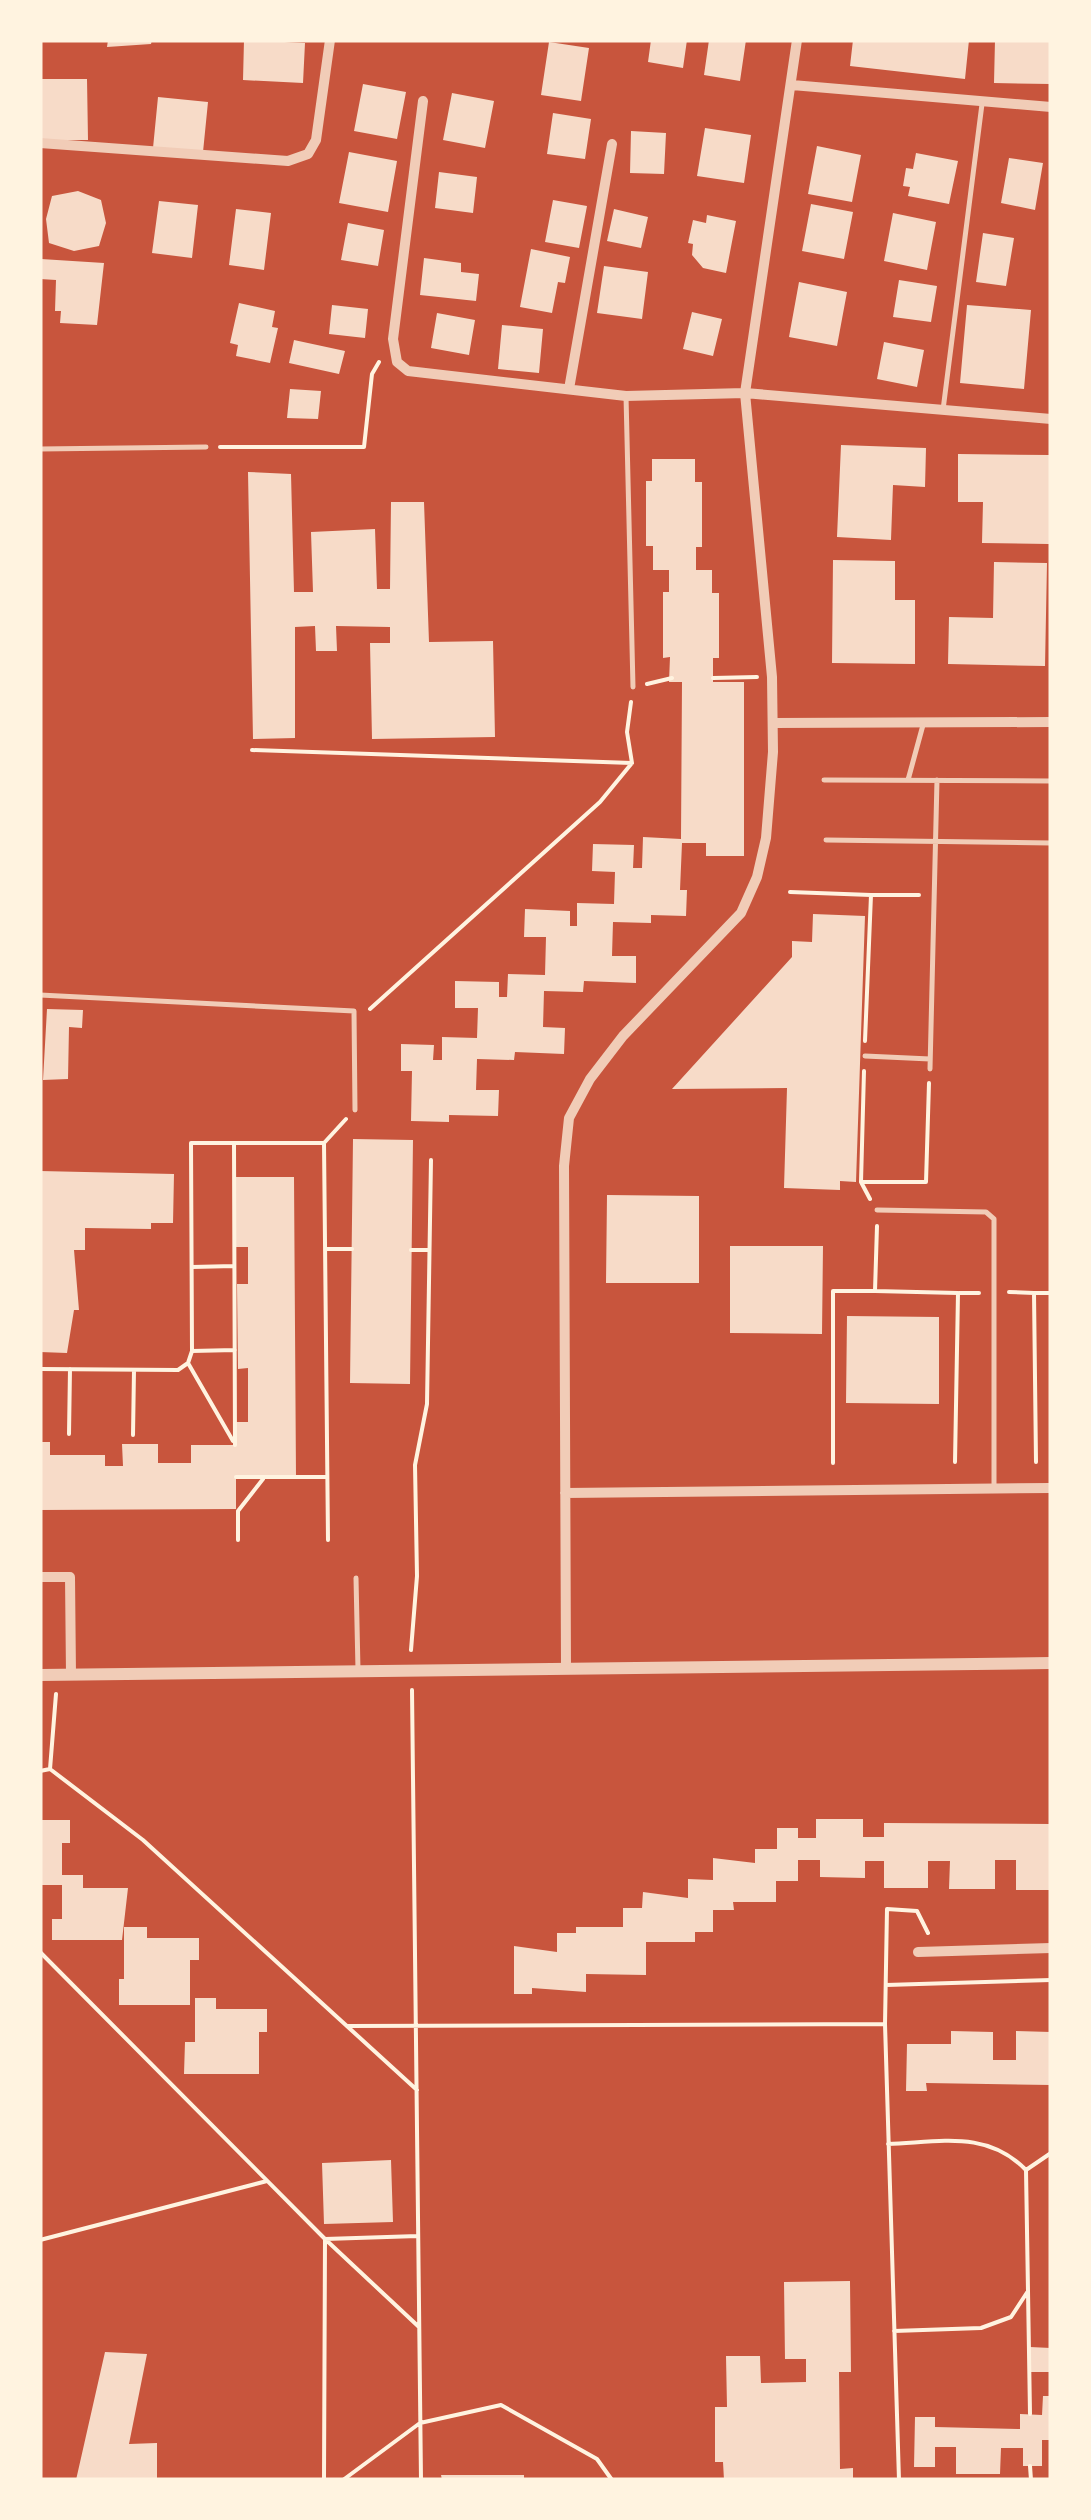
<svg xmlns="http://www.w3.org/2000/svg" width="1091" height="2520" font-family="'DM Sans',sans-serif">
<style>
.building{fill:#f7dbc8}
.lines{fill:none;stroke-linecap:round;stroke-linejoin:round}
.path{stroke:#fff3e0;stroke-width:4}
.service{stroke:#f1ccb7;stroke-width:5}
.minor{stroke:#f1ccb7;stroke-width:10}
.tertiary{stroke:#f1ccb7;stroke-width:12}
</style>
<rect width="100%" height="100%" fill="#c8553d"/>
<path class="building" d="M108,40H152L151,44L107,47Z
M244,40L305,43L303,83L243,80Z
M651,40H687L683,68L648,62Z
M709,40H746L740,81L704,75Z
M853,40H969L965,79L850,66Z
M995,40H1051V84L994,83Z
M549,42L589,48L581,101L541,95Z
M42,79H87L88,140H42Z
M363,84L406,92L397,139L354,131Z
M452,93L494,101L485,148L443,140Z
M158,97L208,102L203,152L153,148Z
M553,113L591,119L585,159L547,154Z
M705,128L751,135L744,183L697,176Z
M631,131L666,133L664,174L630,173Z
M817,146L861,155L852,202L808,194Z
M349,152L397,161L388,212L339,203Z
M916,153L958,161L949,204L908,196L910,187L903,186L906,168L913,169Z
M1009,158L1043,163L1035,210L1001,203Z
M439,172L477,177L473,213L435,208Z
M78,191L101,200L106,223L99,246L74,251L49,243L46,219L52,196Z
M553,200L587,206L579,248L545,242Z
M159,201L198,205L192,258L152,253Z
M811,204L853,212L844,259L802,251Z
M236,209L271,213L264,270L229,265Z
M614,209L648,217L641,248L607,241Z
M893,213L936,222L927,270L884,261Z
M707,215L736,221L726,273L703,268L692,255L693,244L688,243L693,220L706,223Z
M348,223L384,230L378,266L341,260Z
M983,233L1014,238L1006,286L976,282Z
M531,249L570,257L565,283L558,282L552,313L520,307Z
M424,258L461,263V272L479,274L476,301L420,295Z
M41,259L104,263L97,325L60,323L61,311H55L56,280L40,279Z
M604,266L648,272L642,319L597,313Z
M899,280L937,286L931,322L893,317Z
M799,282L847,292L837,346L789,337Z
M239,303L275,311L272,327L278,328L270,363L236,356L238,345L230,343Z
M332,305L368,309L365,338L329,334Z
M967,305L1031,310L1024,389L960,383Z
M692,312L722,319L713,356L683,349Z
M437,313L475,320L469,355L431,348Z
M502,325L543,329L539,373L498,369Z
M294,340L345,351L339,374L289,363Z
M884,342L924,350L917,387L877,379Z
M290,389L321,391L318,419L287,418Z
M841,445L926,448L925,487L893,485L891,540L837,537Z
M958,454L1050,455L1049,544L982,543L983,502H958Z
M652,459H695V482H702V547H696V570H712V593H719V658H713V682H744V856H706V843H682L680,890H687L686,916L651,915V923L613,922L612,956H636V983L584,981L583,992L544,991L543,1027L565,1028L564,1054L515,1052L514,1060L477,1059L476,1090H499L498,1116L449,1115V1122L411,1121L412,1071H401V1044L434,1045L433,1060H442V1037L477,1038L478,1008H455V981L499,982V997H507L508,974L545,975L546,937H524L525,909L570,911V926H577V903L614,904L615,872L592,871L593,844L634,845L633,868H642L643,837L681,839L682,682H669L670,657L663,658V592H669V570H653V546H646V481H652Z
M248,472L291,474L294,592H313L311,532L375,529L377,589H390L391,502H424L429,642L493,641L495,737L372,739L370,643H390V627L336,626L337,651H316L315,626L295,627V738L253,739Z
M833,560L895,561V600H915V664L832,663Z
M994,562L1047,563L1045,666L948,664L949,617L993,618Z
M813,914L865,916L856,1182L840,1181V1190L784,1188L787,1088L672,1089L792,957V941L812,942Z
M47,1009L83,1010L82,1028L69,1027L68,1079L43,1080Z
M353,1139L413,1140L410,1384L350,1383Z
M40,1171L174,1174L173,1223H151V1229L85,1228V1250H74L79,1310H74L67,1353L40,1352Z
M234,1177H294L296,1477H236V1509L40,1510V1442H50V1455H105V1466H123L122,1444H158V1463H191V1445H235V1422H248V1368L238,1369L237,1284H248V1247H235Z
M607,1195L699,1196V1283H606Z
M730,1246H823L822,1334L730,1333Z
M847,1316L939,1317V1404L846,1403Z
M816,1819H863V1837H884V1823L1051,1824V1890H1016V1860H995V1889H949L950,1861H928V1888H884V1861H865V1878L820,1877V1860H798V1881H776V1902H733L734,1910H713V1932H695V1942H646V1975L586,1974V1992L532,1988V1994H514V1946L557,1952V1933H576V1927H623V1908H642L643,1892L688,1898V1879L713,1880V1858L755,1863V1849H777V1828H798V1838H816Z
M40,1820H70V1843H62V1875H83V1888H128L122,1940H52V1919H62V1885H40Z
M124,1927H147V1938H199V1960H190V2005H119V1979H124Z
M195,1998H216V2009H267V2032H259V2074H184L185,2042H195Z
M951,2031L993,2032V2060H1016V2031L1051,2032V2085L926,2083L927,2091H906L907,2044H951Z
M391,2160L393,2222L324,2224L322,2163Z
M850,2281L851,2372H839L840,2469L853,2468V2480H724L723,2462H715V2407H727L726,2356H760L761,2383L806,2382V2359H785L784,2282Z
M1030,2347L1051,2348V2372H1030Z
M105,2352L147,2354L129,2444L157,2443V2480H76Z
M1043,2396H1051V2440H1042V2466H1023V2448H1001L1000,2474H956V2447H935V2467H914L915,2417H935V2427L1020,2429V2414L1042,2415Z
M441,2475H524V2480H442Z"/>
<g class="lines">
<path class="path" d="M220,447H364L372,374L379,362
M713,678L757,677
M647,684L672,678
M252,750L632,763L627,732L631,702
M790,892L871,895
M370,1009L600,802L632,763
M865,1041L871,895H919
M864,1071L861,1182L870,1199
M234,1143L235,1445
M861,1182H926L929,1083
M877,1226L875,1291L958,1293L955,1462
M326,1249H352
M411,1250H429
M192,1267L234,1266
M1009,1292L1034,1293
M959,1293H979
M192,1351L235,1350
M188,1363L233,1441
M40,1369L178,1370L188,1363L192,1351L191,1143H324
M69,1434L70,1369
M133,1435L134,1370
M1036,1462L1034,1293H1051
M833,1463V1291H875
M236,1477H327
M238,1540V1511L263,1479
M328,1540L324,1143L346,1119
M411,1650L417,1576L415,1465L427,1404L431,1160
M412,1690L421,2480
M50,1769L143,1840L417,2090
M50,1769L56,1694
M40,1771L50,1769
M40,1952L325,2239L419,2327
M886,1985L1051,1980
M348,2026L885,2024
M888,2144C941,2142 987,2130 1026,2170L1028,2291L1011,2317L981,2328L894,2331
M1026,2170L1051,2153
M40,2240L267,2181
M1028,2291L1030,2414
M1030,2466L1031,2480
M324,2480L325,2239L418,2236
M343,2480L420,2423L501,2405L597,2459L612,2480
M899,2480L885,2024L887,1909L917,1911L928,1933"/>
<path class="service" d="M626,396L633,687
M943,410L982,104
M40,449L206,447
M824,780L1051,781
M908,780L923,725
M826,840L1051,843
M40,995L354,1011L355,1110
M865,1056L930,1059
M930,1069L937,780
M877,1210L986,1212L994,1219V1486
M356,1578L358,1670"/>
<path class="minor" d="M792,85L1051,107
M423,101L393,339L397,362L408,371L626,396L745,393L1051,419
M40,143L288,161L308,154L316,140L330,40
M569,389L612,144
M773,723L1051,722
M565,1493L1051,1488
M40,1577H70L71,1675
M566,1669L564,1166L569,1118L590,1079L623,1036L741,913L757,877L766,838L773,752L772,677L745,393L797,40
M918,1952L1051,1948"/>
<path class="tertiary" d="M40,1675L1051,1663"/>
</g>
<rect width="1091" height="2520" fill="none" stroke="#fff3e0" stroke-width="85"/>
</svg>
